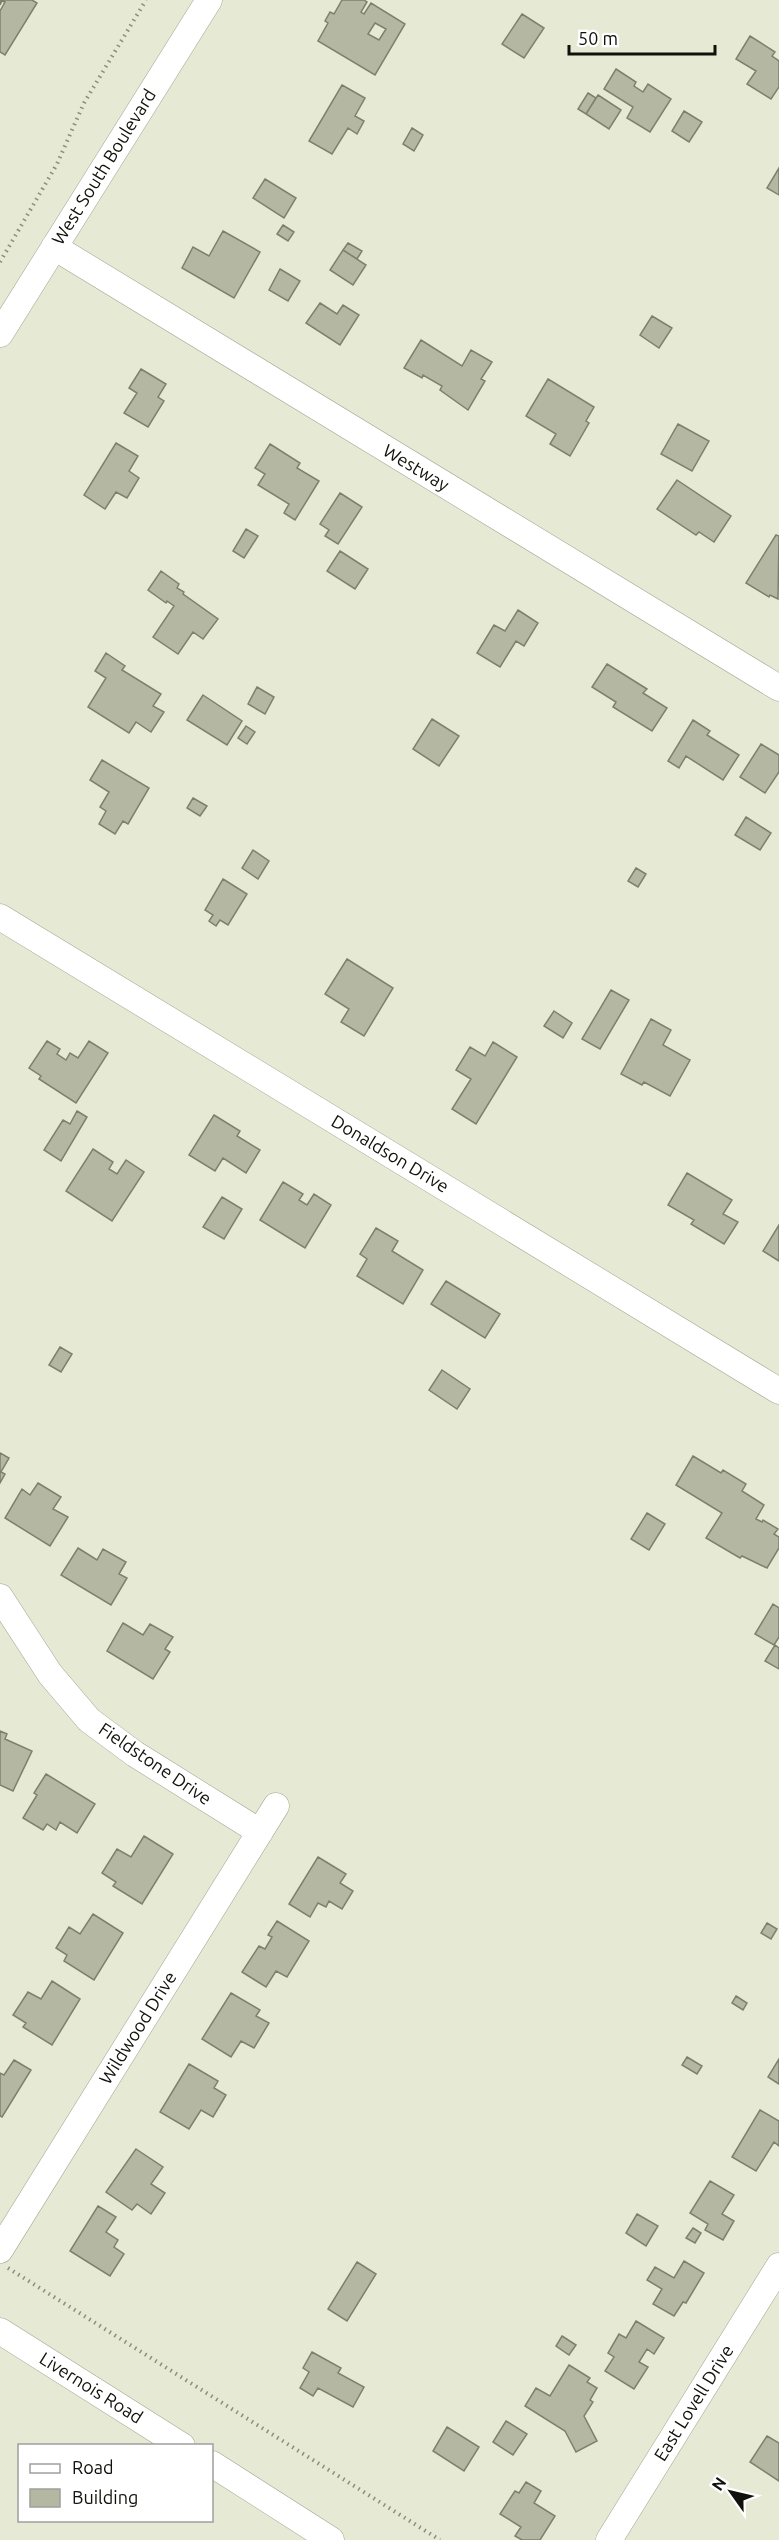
<svg xmlns="http://www.w3.org/2000/svg" width="779" height="2540" font-family="Ubuntu,sans-serif">
<style>
.building{fill:#b4b8a3;stroke:#7d806c;stroke-width:1.5;fill-rule:evenodd}
.lines{fill:none;stroke-linecap:round;stroke-linejoin:round}
.minor-casing{stroke:#a2a691;stroke-width:27}
.path{stroke:#8b8e7e;stroke-width:4;stroke-dasharray:1.5 4.5;stroke-linecap:butt}
.minor{stroke:#fff;stroke-width:26}
.labels{text-anchor:middle;stroke-width:4.5;stroke-linejoin:round;paint-order:stroke}
.street-label{font-size:18px;fill:#10110a;stroke:#fff}
</style>
<rect width="100%" height="100%" fill="#e6ead4"/>
<path class="building" d="M0,0H32L37,3L5,55L0,52V11L5,2L2,1L0,5Z
M342,0H364L367,2L361,12L364,14L371,3L405,24L375,75L318,41L328,23L325,21L330,12L334,14ZM375,23L386,29L379,40L368,34Z
M522,14L544,28L524,58L502,44Z
M750,36L775,52L772,56L779,61V87L771,99L747,84L756,71L736,59Z
M616,69L636,82L634,86L643,92L648,84L671,99L650,132L627,118L633,107L604,89Z
M342,85L365,98L355,116L364,121L357,134L348,128L332,154L309,141Z
M588,93L596,98L586,114L578,109Z
M598,95L621,110L609,129L586,114Z
M684,111L702,122L689,142L672,131Z
M412,128L423,135L414,151L403,144Z
M779,168V195L767,188Z
M265,179L296,198L284,218L253,198Z
M283,225L294,232L288,241L277,234Z
M223,231L260,252L234,298L182,268L193,247L209,256Z
M348,243L362,251L357,259L343,250Z
M343,250L366,265L353,285L330,270Z
M280,269L300,281L288,301L269,290Z
M320,303L337,314L343,305L359,315L340,345L306,323Z
M652,316L672,328L659,348L640,335Z
M421,340L462,366L471,350L492,362L481,379L485,381L468,410L440,390L442,386L423,375L422,378L404,368Z
M141,369L166,384L158,397L164,401L148,427L124,413L137,393L129,388Z
M548,379L594,407L586,421L589,423L570,456L550,444L556,434L526,416Z
M678,424L709,441L692,471L661,454Z
M116,443L138,456L129,471L139,478L127,498L116,492L105,509L84,495Z
M270,444L300,463L297,468L319,481L295,520L284,513L289,504L258,485L265,474L255,468Z
M677,480L731,516L714,542L699,532L696,535L657,509Z
M340,493L362,507L338,544L325,536L329,530L320,524Z
M246,529L258,536L244,558L233,551Z
M776,535L779,536L778,599L770,595L769,597L746,583Z
M340,551L368,569L355,589L327,571Z
M161,571L179,584L177,588L184,592L183,594L218,619L203,639L193,632L178,654L153,637L174,606L167,601L166,603L148,590Z
M518,610L538,623L524,646L516,641L500,667L477,653L494,625L505,631Z
M106,653L125,666L122,670L161,694L153,706L164,712L151,732L136,722L129,733L88,707L106,678L95,671Z
M607,664L647,689L643,693L667,708L652,731L613,707L616,702L592,687Z
M257,687L274,697L265,714L248,704Z
M203,695L242,721L227,745L187,720Z
M432,719L459,736L439,766L413,749Z
M693,720L710,731L707,735L739,755L723,780L686,756L679,768L668,761Z
M246,726L255,732L247,744L238,738Z
M761,744L779,755V772L765,793L740,777Z
M102,760L149,788L128,824L123,821L115,834L99,824L106,811L100,807L109,792L90,780Z
M193,798L207,806L200,816L187,808Z
M746,817L771,833L760,850L735,835Z
M253,850L269,861L258,879L242,868Z
M636,868L646,874L638,887L628,881Z
M223,879L247,894L228,925L220,920L216,926L209,921L213,915L205,910Z
M347,959L393,988L364,1036L341,1022L349,1009L325,994Z
M611,990L629,1000L600,1049L582,1039Z
M554,1011L572,1023L563,1038L544,1026Z
M651,1019L671,1030L663,1045L690,1060L670,1096L644,1082L642,1085L621,1074Z
M47,1041L60,1049L57,1054L66,1060L70,1053L78,1058L89,1041L108,1053L76,1103L39,1079L41,1076L29,1068Z
M493,1042L517,1057L476,1124L452,1109L471,1079L456,1070L470,1047L485,1056Z
M77,1111L87,1117L61,1161L44,1150L63,1120L70,1124Z
M214,1115L240,1131L237,1136L260,1150L246,1173L223,1158L215,1171L189,1155Z
M93,1149L113,1162L109,1169L117,1174L126,1160L144,1172L112,1221L66,1191Z
M687,1173L732,1200L723,1214L738,1222L724,1244L691,1224L694,1220L668,1205Z
M283,1182L303,1194L299,1200L307,1205L314,1194L331,1205L305,1248L260,1220Z
M222,1197L242,1209L224,1239L203,1227Z
M779,1225V1261L763,1251Z
M376,1228L398,1241L392,1251L423,1270L403,1304L357,1276L367,1259L360,1254Z
M446,1281L500,1314L485,1338L431,1304Z
M60,1347L72,1354L61,1372L49,1365Z
M442,1370L470,1389L457,1409L429,1390Z
M0,1453L9,1458L1,1472L5,1474L0,1483Z
M693,1456L721,1473L723,1470L746,1484L742,1491L764,1505L756,1519L762,1522L763,1520L778,1529L774,1534L779,1537V1548L767,1568L742,1556L740,1558L706,1538L722,1513L676,1485Z
M38,1483L61,1497L53,1509L68,1517L50,1546L5,1518L22,1489L30,1495Z
M647,1513L665,1524L649,1550L631,1539Z
M78,1548L97,1560L103,1549L126,1562L119,1574L127,1578L111,1605L61,1575Z
M773,1604L779,1608V1637L774,1645L755,1634Z
M123,1623L143,1635L150,1624L173,1637L165,1649L170,1652L153,1679L107,1651Z
M775,1645L779,1648V1669L765,1661Z
M0,1731L7,1734L5,1739L32,1751L13,1791L0,1785Z
M46,1774L95,1804L77,1833L60,1822L56,1830L47,1824L43,1830L23,1818L37,1795L34,1793Z
M144,1836L173,1854L142,1904L113,1886L116,1882L102,1873L117,1849L131,1857Z
M318,1857L346,1874L340,1883L353,1891L342,1909L329,1901L326,1907L318,1903L310,1917L289,1904Z
M93,1914L123,1933L94,1980L64,1961L67,1955L56,1948L69,1927L80,1934Z
M277,1921L309,1941L287,1977L276,1971L266,1987L242,1972L259,1946L265,1949L272,1937L268,1935Z
M767,1923L777,1929L771,1939L761,1933Z
M52,1981L80,1999L52,2045L23,2027L26,2023L13,2015L28,1992L41,1999Z
M231,1993L260,2010L256,2016L269,2023L254,2048L241,2041L231,2057L202,2039Z
M736,1996L747,2003L743,2010L732,2003Z
M687,2057L702,2066L697,2074L682,2065Z
M779,2059V2084L768,2077Z
M14,2060L31,2070L2,2117L0,2116V2073L4,2075Z
M189,2064L218,2081L214,2088L226,2095L213,2117L201,2110L189,2129L160,2112Z
M760,2110L779,2121V2146L774,2142L756,2171L732,2157Z
M136,2149L163,2167L151,2184L165,2193L151,2214L137,2204L132,2210L106,2192Z
M710,2181L734,2195L722,2214L734,2221L723,2240L705,2230L708,2224L690,2213Z
M98,2206L116,2217L106,2232L118,2240L114,2247L124,2254L110,2276L70,2251Z
M637,2214L658,2226L646,2246L626,2233Z
M693,2228L701,2233L695,2243L686,2238Z
M684,2261L704,2273L686,2303L683,2302L674,2316L653,2304L662,2289L647,2280L655,2267L674,2278Z
M357,2262L376,2274L347,2321L328,2309Z
M636,2321L664,2338L654,2354L647,2349L639,2362L648,2367L634,2389L605,2371L614,2357L608,2353L619,2334L626,2338Z
M562,2336L576,2345L569,2355L556,2346Z
M312,2352L341,2368L338,2373L364,2387L353,2407L318,2388L313,2396L300,2388L309,2372L303,2368Z
M569,2365L590,2378L587,2382L597,2388L590,2400L593,2402L584,2416L597,2441L576,2452L565,2431L525,2406L536,2388L550,2396Z
M506,2421L527,2434L513,2455L493,2442Z
M447,2427L479,2447L464,2471L433,2451Z
M767,2436L779,2443V2481L750,2462Z
M526,2482L541,2491L534,2503L555,2516L540,2540H522L515,2536L521,2527L500,2514L515,2491L519,2493Z"/>
<g class="lines">
<g class="minor-casing">
<path id="minor" d="M54,247L779,688
M0,334L209,0
M0,917L779,1391
M0,1597L50,1674L89,1720L135,1754L260,1832
M0,2250L276,1806
M0,2331L182,2446
M212,2464L331,2540
M609,2540L779,2266"/>
</g>
<path class="path" d="M0,262L57,164L84,103L146,0
M8,2268L440,2540"/>
<use href="#minor" class="minor"/>
</g>
<g class="labels">
<g class="street-label">
<text transform="translate(104 167) rotate(-58)" y="6">West South Boulevard</text>
<text transform="translate(416 468) rotate(31)" y="6">Westway</text>
<text transform="translate(390 1154) rotate(31)" y="6">Donaldson Drive</text>
<text transform="translate(155 1764) rotate(34)" y="6">Fieldstone Drive</text>
<text transform="translate(138 2028) rotate(-58)" y="6">Wildwood Drive</text>
<text transform="translate(91 2388) rotate(32)" y="6">Livernois Road</text>
<text transform="translate(694 2403) rotate(-58)" y="6">East Lovell Drive</text>
</g>
</g>
<rect x="18" y="2444" width="195" height="78" fill="#ffffff" stroke="#9fa09d" stroke-width="1.5"/>
<rect x="30" y="2464" width="30" height="9" fill="#ffffff" stroke="#9fa09d" stroke-width="1.5"/>
<text x="72" y="2474" font-size="18" fill="#10110a">Road</text>
<rect x="30" y="2489" width="30" height="18" fill="#b4b8a3" stroke="#9fa09d" stroke-width="1.5"/>
<text x="72" y="2504" font-size="18" fill="#10110a">Building</text>
<g transform="translate(731 2492) rotate(304)" stroke="#ffffff" stroke-width="4.5" paint-order="stroke">
<path d="M0-4.5L10 22L0 15L-10 22Z" fill="#10110a"/>
<text y="-9" font-size="16" font-weight="bold" text-anchor="middle" fill="#10110a">N</text>
</g>
<path d="M569 45v9h146v-9" fill="none" stroke="#10110a" stroke-width="3"/>
<text x="578" y="45" font-size="18" fill="#10110a" stroke="#ffffff" stroke-width="4.5" paint-order="stroke">50 m</text>
</svg>
